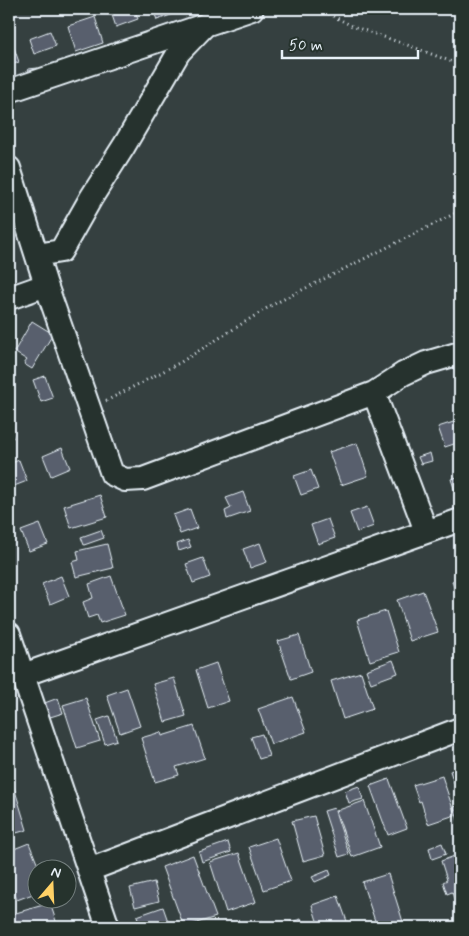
<svg xmlns="http://www.w3.org/2000/svg" width="469" height="936" font-family="Mynerve,sans-serif">
<style>
.building{fill:#585f6d;stroke:#e8f1f8}
.lines{fill:none;stroke-linecap:round;stroke-linejoin:round}
.minor-casing{stroke:#e8f1f8;stroke-width:26}
.path{stroke:#e8f1f8;stroke-width:3;stroke-dasharray:1 4;stroke-linecap:butt}
.minor{stroke:#26332d;stroke-width:22}
</style>
<rect width="100%" height="100%" fill="#354040"/>
<filter id="ink" filterUnits="userSpaceOnUse"><feTurbulence type="fractalNoise" baseFrequency=".02" numOctaves="2"/><feDisplacementMap in="SourceGraphic" scale="10" xChannelSelector="R" yChannelSelector="G"/><feConvolveMatrix kernelMatrix="1 2 1 2 8 2 1 2 1" color-interpolation-filters="sRGB"/></filter>
<g filter="url(#ink)">
<path class="building" d="M120,9H134L138,19L116,27L111,12Z
M153,9H178L179,12L157,20Z
M95,17L103,43L76,52L68,26Z
M50,31L56,46L34,54L29,39Z
M14,48L19,62L9,66V49Z
M38,68L39,78L30,79L28,69Z
M32,321L53,334L32,369L24,364L27,360L14,352Z
M45,376L53,398L41,402L33,380Z
M460,420V442L445,447L438,427Z
M9,426L13,438L9,439Z
M357,443L368,476L341,485L329,452Z
M62,448L70,468L51,476L43,456Z
M430,453L432,461L421,464L418,457Z
M19,460L27,481L9,488V464Z
M311,470L318,489L301,495L294,476Z
M460,476V499L458,500L451,479Z
M243,492L250,511L227,519L225,511L231,508L226,498Z
M100,495L107,517L71,528L64,506Z
M367,507L374,526L357,532L350,513Z
M190,509L197,528L180,534L173,515Z
M328,519L335,538L318,544L311,525Z
M40,524L48,544L29,551L21,531Z
M101,530L104,538L84,545L81,537Z
M188,540L191,547L179,551L177,544Z
M260,543L267,562L250,568L243,549Z
M107,544L113,568L76,577L72,562L79,560L77,551Z
M203,558L210,577L193,583L186,564Z
M61,576L69,596L50,604L42,584Z
M111,576L125,615L100,623L97,615L88,618L83,602L93,598L89,584Z
M460,578V607L452,581Z
M423,591L438,632L410,641L397,600Z
M386,611L399,652L370,661L357,620Z
M299,635L311,672L291,679L278,641Z
M393,660L398,673L371,683L366,670Z
M216,663L229,701L208,708L196,670Z
M361,672L373,709L343,719L331,681Z
M174,678L186,716L165,722L153,684Z
M127,688L140,726L120,733L107,695Z
M293,697L306,732L271,744L258,709Z
M58,698L63,713L47,718L42,704Z
M86,698L100,741L77,748L63,705Z
M109,716L117,740L105,744L97,720Z
M194,726L205,758L176,767L179,775L155,782L141,738L161,732L162,736Z
M262,734L269,756L259,759L251,737Z
M460,767V791L457,792L450,771Z
M442,776L455,815L428,824L421,801L419,802L413,785Z
M389,779L407,828L388,835L370,786Z
M13,784L27,830L9,835V786Z
M359,786L363,799L349,803L345,791Z
M364,801L380,847L352,857L336,811Z
M460,805V826L454,807Z
M334,808L349,854L339,857L324,811Z
M314,816L325,855L303,861L292,821Z
M276,838L291,881L264,890L249,847Z
M228,842L231,852L202,862L199,852Z
M29,843L39,868H38V892L17,900L9,879V851Z
M442,843L446,854L432,859L429,848Z
M239,853L256,902L226,912L210,862Z
M460,854V900L455,902L452,892L447,894L443,882L447,880L441,861Z
M193,855L216,917L184,927L162,867Z
M329,870L331,875L315,882L312,877Z
M388,874L404,925L397,927H377L362,882Z
M154,882L159,901L135,907L130,888Z
M338,896L349,927H319L312,905Z
M50,903L58,927H10L9,915Z
M163,907L170,927H141L137,916Z
M301,919L303,927H275Z
M263,921L265,927H241Z"/>
<g class="lines">
<g class="minor-casing">
<path id="minor" d="M9,91L252,9
M9,168L46,285L112,474L125,480L143,479L374,393
M37,255L61,251L91,198L124,146L179,52L206,24
M9,298L46,285
M426,531L374,393L403,374L426,363L460,353
M9,634L108,927
M23,675L460,520
M89,870L460,729"/>
</g>
<path class="path" d="M320,9L352,26L413,47L460,65
M453,335L460,313
M106,401L181,362L272,305L460,211"/>
<use href="#minor" class="minor"/>
</g>
</g>
<rect width="469" height="936" fill="none" stroke="#26332d" stroke-width="30"/>
<rect x="15" y="15" width="439" height="906" fill="none" stroke="#e8f1f8" stroke-width="2" filter="url(#ink)"/>
<g transform="translate(52 884) rotate(19)"><circle r="24" fill="#26332d" stroke="#747f7e"/>
<path d="M0-4L9 19L0 12L-9 19Z" fill="#ffd166"/>
<text y="-8" font-size="14" font-weight="bold" text-anchor="middle" fill="#e8f1f8">N</text>
</g>
<path d="M282 50v8h136v-8" fill="none" stroke="#e8f1f8" stroke-width="2.5"/>
<text x="289" y="50" font-size="15" fill="#e8f1f8" stroke="#26332d" stroke-width="4" paint-order="stroke">50 m</text>
</svg>
